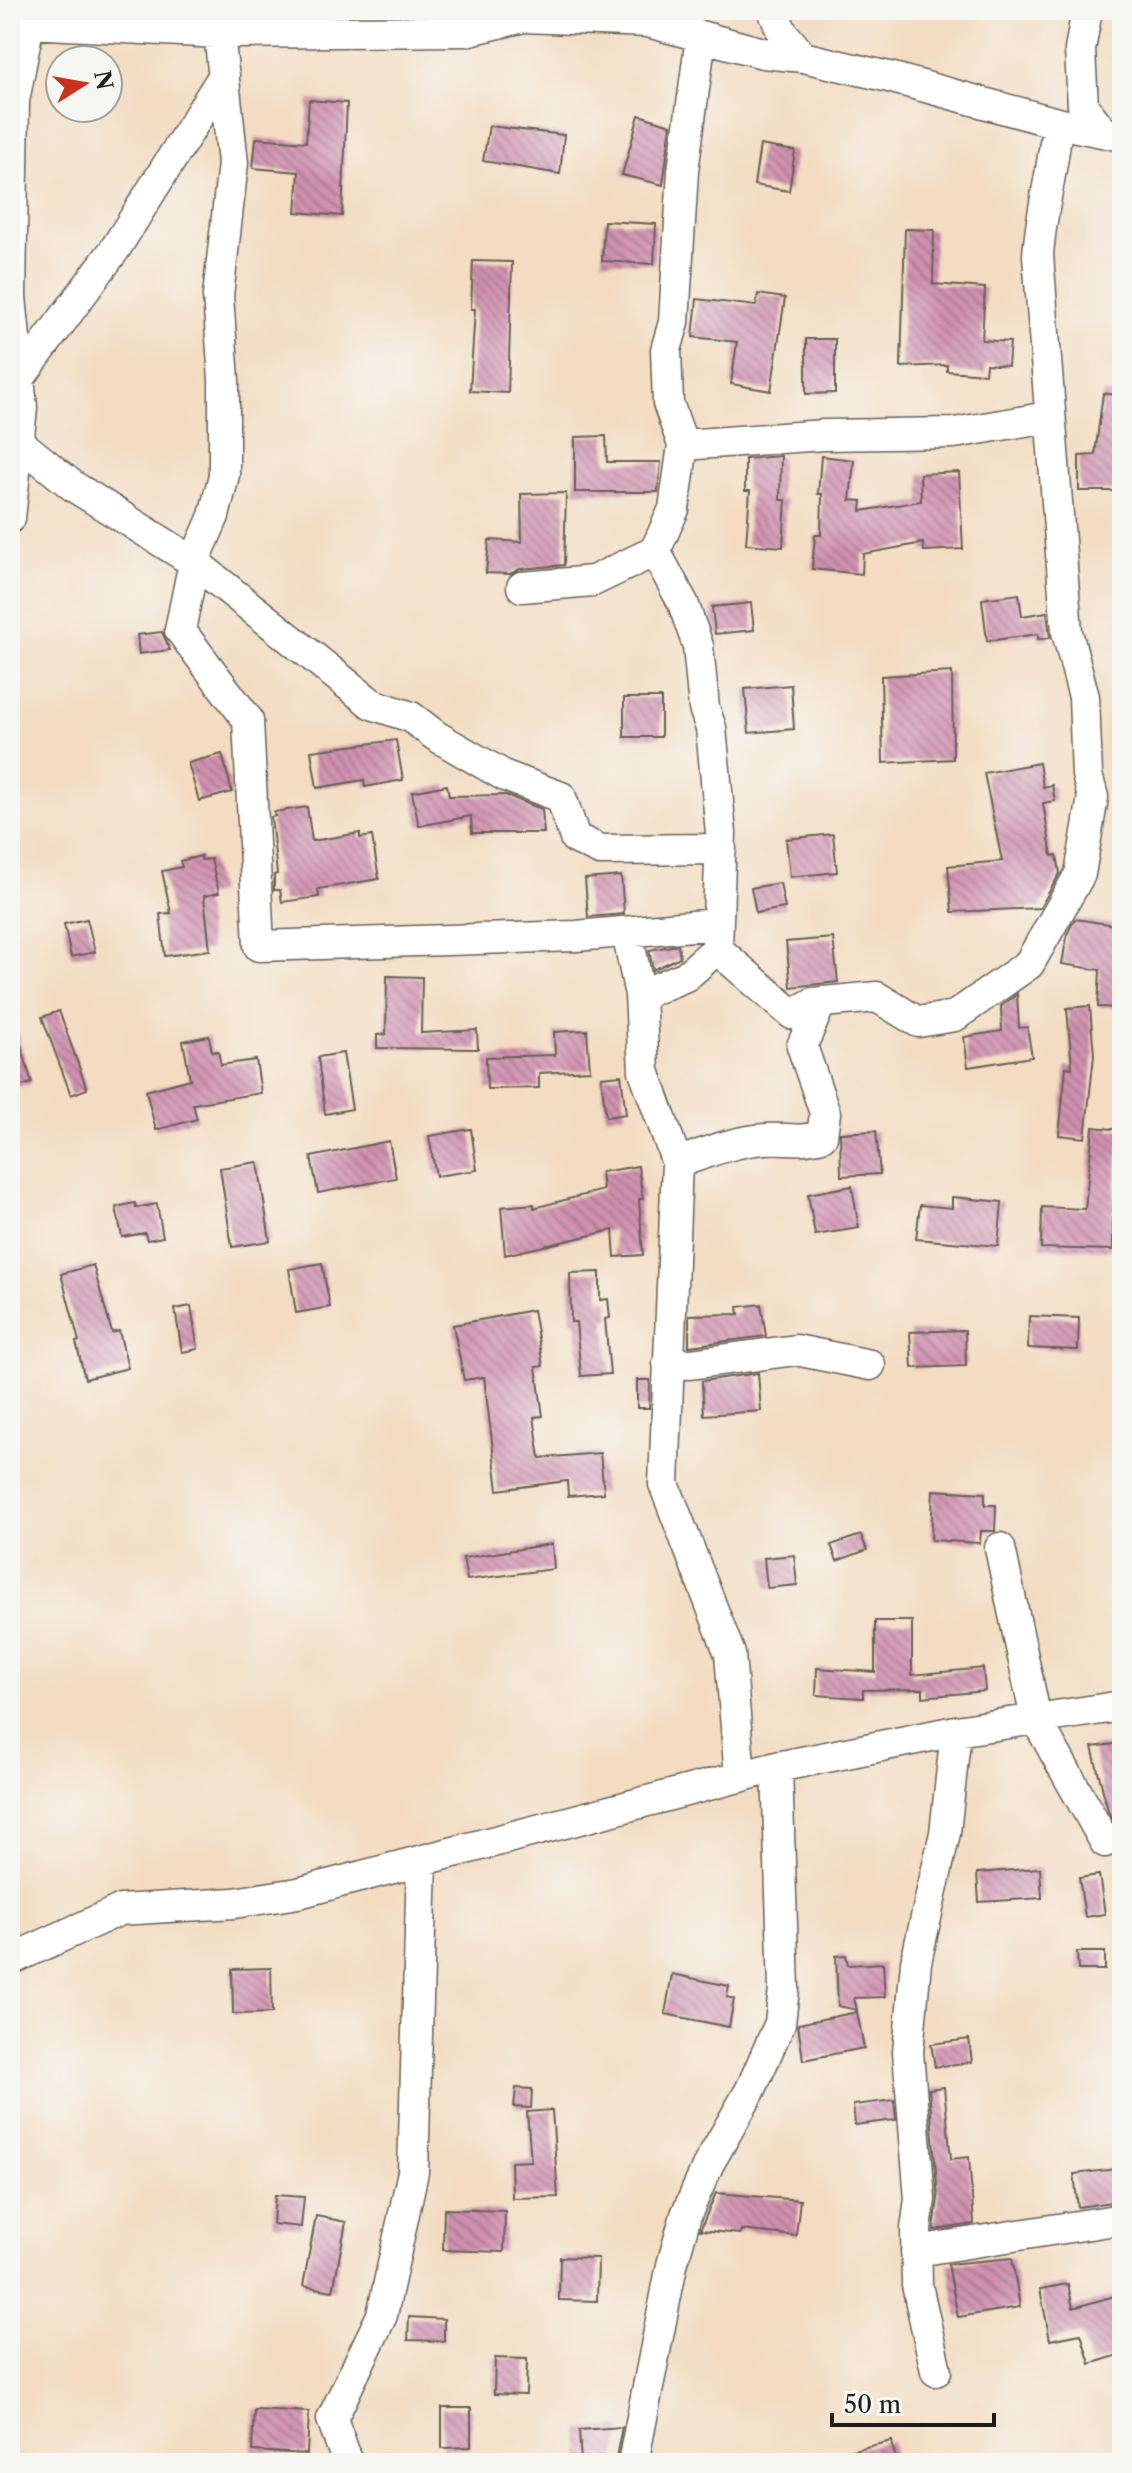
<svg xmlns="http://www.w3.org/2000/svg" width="1132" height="2473" font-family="'Libre Caslon Text',serif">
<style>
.building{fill:url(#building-back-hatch)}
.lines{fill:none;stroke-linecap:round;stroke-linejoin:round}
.minor-casing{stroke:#675f56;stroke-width:33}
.minor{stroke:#fff;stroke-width:30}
</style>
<defs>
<pattern id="building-back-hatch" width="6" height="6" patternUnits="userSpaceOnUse" patternTransform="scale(2)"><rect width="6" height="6" fill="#d091b0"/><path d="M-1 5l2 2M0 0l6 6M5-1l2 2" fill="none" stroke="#a8768e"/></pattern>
</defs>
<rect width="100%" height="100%" fill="#f6f6f2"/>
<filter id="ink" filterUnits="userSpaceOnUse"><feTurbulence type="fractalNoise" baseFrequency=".0125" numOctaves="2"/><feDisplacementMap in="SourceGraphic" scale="16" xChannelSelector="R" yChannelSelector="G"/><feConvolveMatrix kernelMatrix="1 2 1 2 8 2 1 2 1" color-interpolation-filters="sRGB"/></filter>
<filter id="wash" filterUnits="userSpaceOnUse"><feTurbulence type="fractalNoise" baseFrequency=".006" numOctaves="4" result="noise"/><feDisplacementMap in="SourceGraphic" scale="32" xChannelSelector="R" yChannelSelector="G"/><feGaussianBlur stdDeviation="1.8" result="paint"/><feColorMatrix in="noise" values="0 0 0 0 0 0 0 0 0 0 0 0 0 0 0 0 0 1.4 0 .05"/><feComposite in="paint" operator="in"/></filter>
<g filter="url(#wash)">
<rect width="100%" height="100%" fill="#f3dcc1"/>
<g id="blocks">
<path class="building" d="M309,100L347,103L342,216L296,212L299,172L253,168L256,138L306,142Z
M639,115L671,125L663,185L622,175Z
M489,126L564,135L560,174L483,161Z
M760,145L795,151L789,191L754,185Z
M604,221L656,224L654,264L602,261Z
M905,229L934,230L933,284L985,288L982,340L1010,342L1008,366L986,364L985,374L947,371V365L901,367Z
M473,261L512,262L508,393L470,391L475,309H471Z
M758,294L785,298L771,391L731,384L737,342L693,337L697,299L756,306Z
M806,339H835V393L806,394Z
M1103,393L1122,396L1121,491H1079V456L1095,455Z
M606,436L607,462H661L658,492H575V437Z
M781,456L780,500H786L783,547L746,544L750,491H745V459Z
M821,456L854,460L850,500L862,501L861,511L921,501L920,474L959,472L963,549L924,551L923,543L863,554L862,574L812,569L815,535H821L822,494H818Z
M566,493L564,565L520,569L510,574L486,573L489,540L522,542L521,494Z
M1019,594L1022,616L1047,612L1050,638L1038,639V634L987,641L982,599Z
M751,603L754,630L715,634L712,607Z
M162,632L170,650L139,654L137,635Z
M952,672L953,759L883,763L881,676Z
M791,685L794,729L749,733L745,689Z
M624,698H661V737H624Z
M396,740L403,780L365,787L364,780L317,788L311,751Z
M222,754L232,792L199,801L188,763Z
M1039,763L1043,787L1052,785L1055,801L1043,803L1052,856L1057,855L1060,873L1040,908L952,912L948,866L1002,861L984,773Z
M447,785L449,796L505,795L542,809L544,833H472L471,816L419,826L412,792Z
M307,807L312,841L360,833V838L372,836L379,879L318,889L319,897L282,902L280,890H274V875L277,874L271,817L275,816L274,812Z
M833,834L837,872L790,877L786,839Z
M201,856V860L211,859L219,893L204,896L210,950L165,956L160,914L171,913L162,871L182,867L180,861Z
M621,876L624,914L588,917L585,879Z
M780,883L785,908L756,913L751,888Z
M87,919L95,952L71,957L64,924Z
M1075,919L1122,926V1008L1098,1007L1100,970L1062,964L1067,934Z
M833,938L838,982L791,987L786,942Z
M678,945L680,957L653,970L649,950Z
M387,976L422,977L421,1033L477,1030L478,1049L377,1048V1035L386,1034Z
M1017,994L1019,1028L1027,1027L1032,1057L968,1067L964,1037L1002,1031L1001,1006Z
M1090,1006L1094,1055L1085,1138L1059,1135L1066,1067L1072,1068L1067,1008Z
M59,1011L87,1089L71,1095L42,1017Z
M15,1024L32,1083L10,1089V1025Z
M587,1030L590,1070L539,1073V1088L487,1089L486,1057L555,1055L554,1032Z
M209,1036L212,1052L218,1051L221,1065L256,1060L261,1093L193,1104L197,1119L156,1130L146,1091L190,1079L183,1041Z
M343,1053L352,1109L325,1114L318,1057Z
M621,1075L626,1114L606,1117L601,1077Z
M1093,1127L1121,1130L1113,1210V1250L1041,1248L1042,1207L1085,1209Z
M471,1129L477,1170L436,1176L429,1136Z
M876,1131L880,1174L841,1176L840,1133Z
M389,1141L396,1178L318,1193L311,1157Z
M258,1162L270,1241L232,1247L220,1168Z
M638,1166L643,1199H639L643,1255L615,1257L613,1230L505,1255L501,1207L534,1204V1208L603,1190L601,1172Z
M852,1186L859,1228L815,1235L808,1194Z
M952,1197L1002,1202L998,1246L916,1239L920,1205L952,1208Z
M135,1203L136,1208L157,1204L163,1237L147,1240L145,1233L122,1237L116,1207Z
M322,1263L330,1307L296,1313L289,1269Z
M93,1265L112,1333L119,1331L128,1368L85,1379L76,1342L79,1341L61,1274Z
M600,1272V1300L608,1299L610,1318L605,1319L610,1374L581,1376L576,1322H571L570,1273Z
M761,1304L766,1336L689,1346V1315L739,1314L738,1307Z
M191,1306L198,1349L182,1352L175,1309Z
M533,1310L543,1366L536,1367L543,1416L534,1417L540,1458L600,1453L604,1493L568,1496L567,1481L498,1490L484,1377L464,1380L453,1325Z
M1029,1316L1079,1318L1078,1350L1028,1348Z
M965,1330L966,1366L912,1368L910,1332Z
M758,1373L761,1411L704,1415L702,1381Z
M637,1380H650L649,1408H637Z
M933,1490L985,1493V1505H996L995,1531H981L980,1543L931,1540Z
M861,1535L867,1550L837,1561L831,1545Z
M552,1544L554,1569L467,1580L463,1558Z
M794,1555L797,1585L767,1588L764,1558Z
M875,1621H912V1675L983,1668L985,1691L923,1697V1689L863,1690V1698L816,1695L817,1668L875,1672Z
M1122,1743V1837L1108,1811L1092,1747Z
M1040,1868L1042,1898L979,1902L977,1873Z
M1099,1875L1105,1914L1085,1917L1079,1878Z
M1077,1952H1105V1970H1078Z
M846,1955L848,1965L883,1963L885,1997L854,1998L857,2010L838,2006L836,1956Z
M271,1968L272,2013L233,2014L232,1969Z
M672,1974L729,1986L727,1997L734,1999L729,2027L665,2014Z
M857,2012L864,2048L803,2060L798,2024Z
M969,2039L972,2062L935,2067L931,2044Z
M944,2087L951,2159L969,2157L974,2224L934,2230L938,2198L929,2089Z
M516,2088L532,2089L531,2108L514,2107Z
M894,2100L896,2120L855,2125L853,2105Z
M552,2110L558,2197L512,2198L511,2162L531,2161L527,2112Z
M1115,2169L1119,2201L1078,2207L1074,2174Z
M716,2193L800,2200L796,2236L741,2230L740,2234L700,2230Z
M275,2195L304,2197L301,2227L273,2224Z
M444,2209L505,2211L504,2252L443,2250Z
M316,2216L346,2222L333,2291L303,2286Z
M560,2257L598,2258L597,2301L559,2300Z
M1012,2258L1020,2307L958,2317L948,2264Z
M1068,2284L1073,2308L1118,2295L1122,2308V2354L1090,2364L1081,2334L1050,2340L1040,2289Z
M409,2317L444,2319V2341L408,2340Z
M495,2358L527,2359L526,2395L494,2394Z
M442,2408H471V2447L442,2448Z
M254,2409L309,2412L307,2454L252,2451Z
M622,2427L615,2463H581L579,2430Z
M892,2441L896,2463H828L827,2456Z"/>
</g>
</g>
<g filter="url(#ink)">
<use href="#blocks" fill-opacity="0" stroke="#675f56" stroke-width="2"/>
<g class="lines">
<g class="minor-casing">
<path id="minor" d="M773,10L782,32L803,57
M1087,10L1080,50L1083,106L1101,129
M10,22L219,33L466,31L524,17L648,22L763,53L803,57L889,77L1057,123L1122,136
M219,33L233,163L218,296L224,380V475L214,516L194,562L180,630L248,720L259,946L576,936L716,924
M701,37L683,171L674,322L666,350L668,403L683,445L674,509L655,551L683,603L698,646L704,708L711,728L721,833L717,949L792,1014L813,1003L877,997L918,1022L955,1016L1029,964L1080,874L1093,797L1087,775L1084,697L1067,632L1038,255C1041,210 1054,168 1057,123
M19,379L115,249L224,75
M10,435L73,486L194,562L372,704L411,717L436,736L505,776L561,797L575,838L600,850L721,849
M683,445L824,435L954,433L1049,417
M10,518L22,408L11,297L14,101L29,23
M522,587L593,581L655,551
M627,932L640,995L644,1071L677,1163C706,1153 734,1141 765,1139C788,1137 794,1143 822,1136L825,1113L802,1046L821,1002
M640,995L686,976L717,949
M677,1163L664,1484L730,1654L740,1777
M668,1363L690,1364L796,1350L870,1365
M1000,1548L1036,1719L1105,1842
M10,1960L120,1910L234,1903L298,1893L777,1767L956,1731L1122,1706
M916,2251L1122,2219
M936,2371L917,2285L916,2229L920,2199L908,2052L916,1962L945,1833L956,1731
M348,2463L332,2419L382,2315L413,2172L422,1862
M633,2463L672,2265L686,2215L709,2163L750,2091L780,2023L784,1989L777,1767"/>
</g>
<use href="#minor" class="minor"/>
</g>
</g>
<rect width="1132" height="2473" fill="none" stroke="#f6f6f2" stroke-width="40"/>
<g transform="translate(84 84) rotate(79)"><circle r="38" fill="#f6f6f2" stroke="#9f9f9c" stroke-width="2"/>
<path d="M0-6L14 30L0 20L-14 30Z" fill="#c8321e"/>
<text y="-12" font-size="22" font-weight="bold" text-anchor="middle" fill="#1c1c1c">N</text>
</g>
<path d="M832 2413v12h162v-12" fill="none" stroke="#1c1c1c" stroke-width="4"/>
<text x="844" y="2413" font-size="24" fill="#1c1c1c" stroke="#f6f6f2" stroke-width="6" paint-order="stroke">50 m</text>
</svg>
